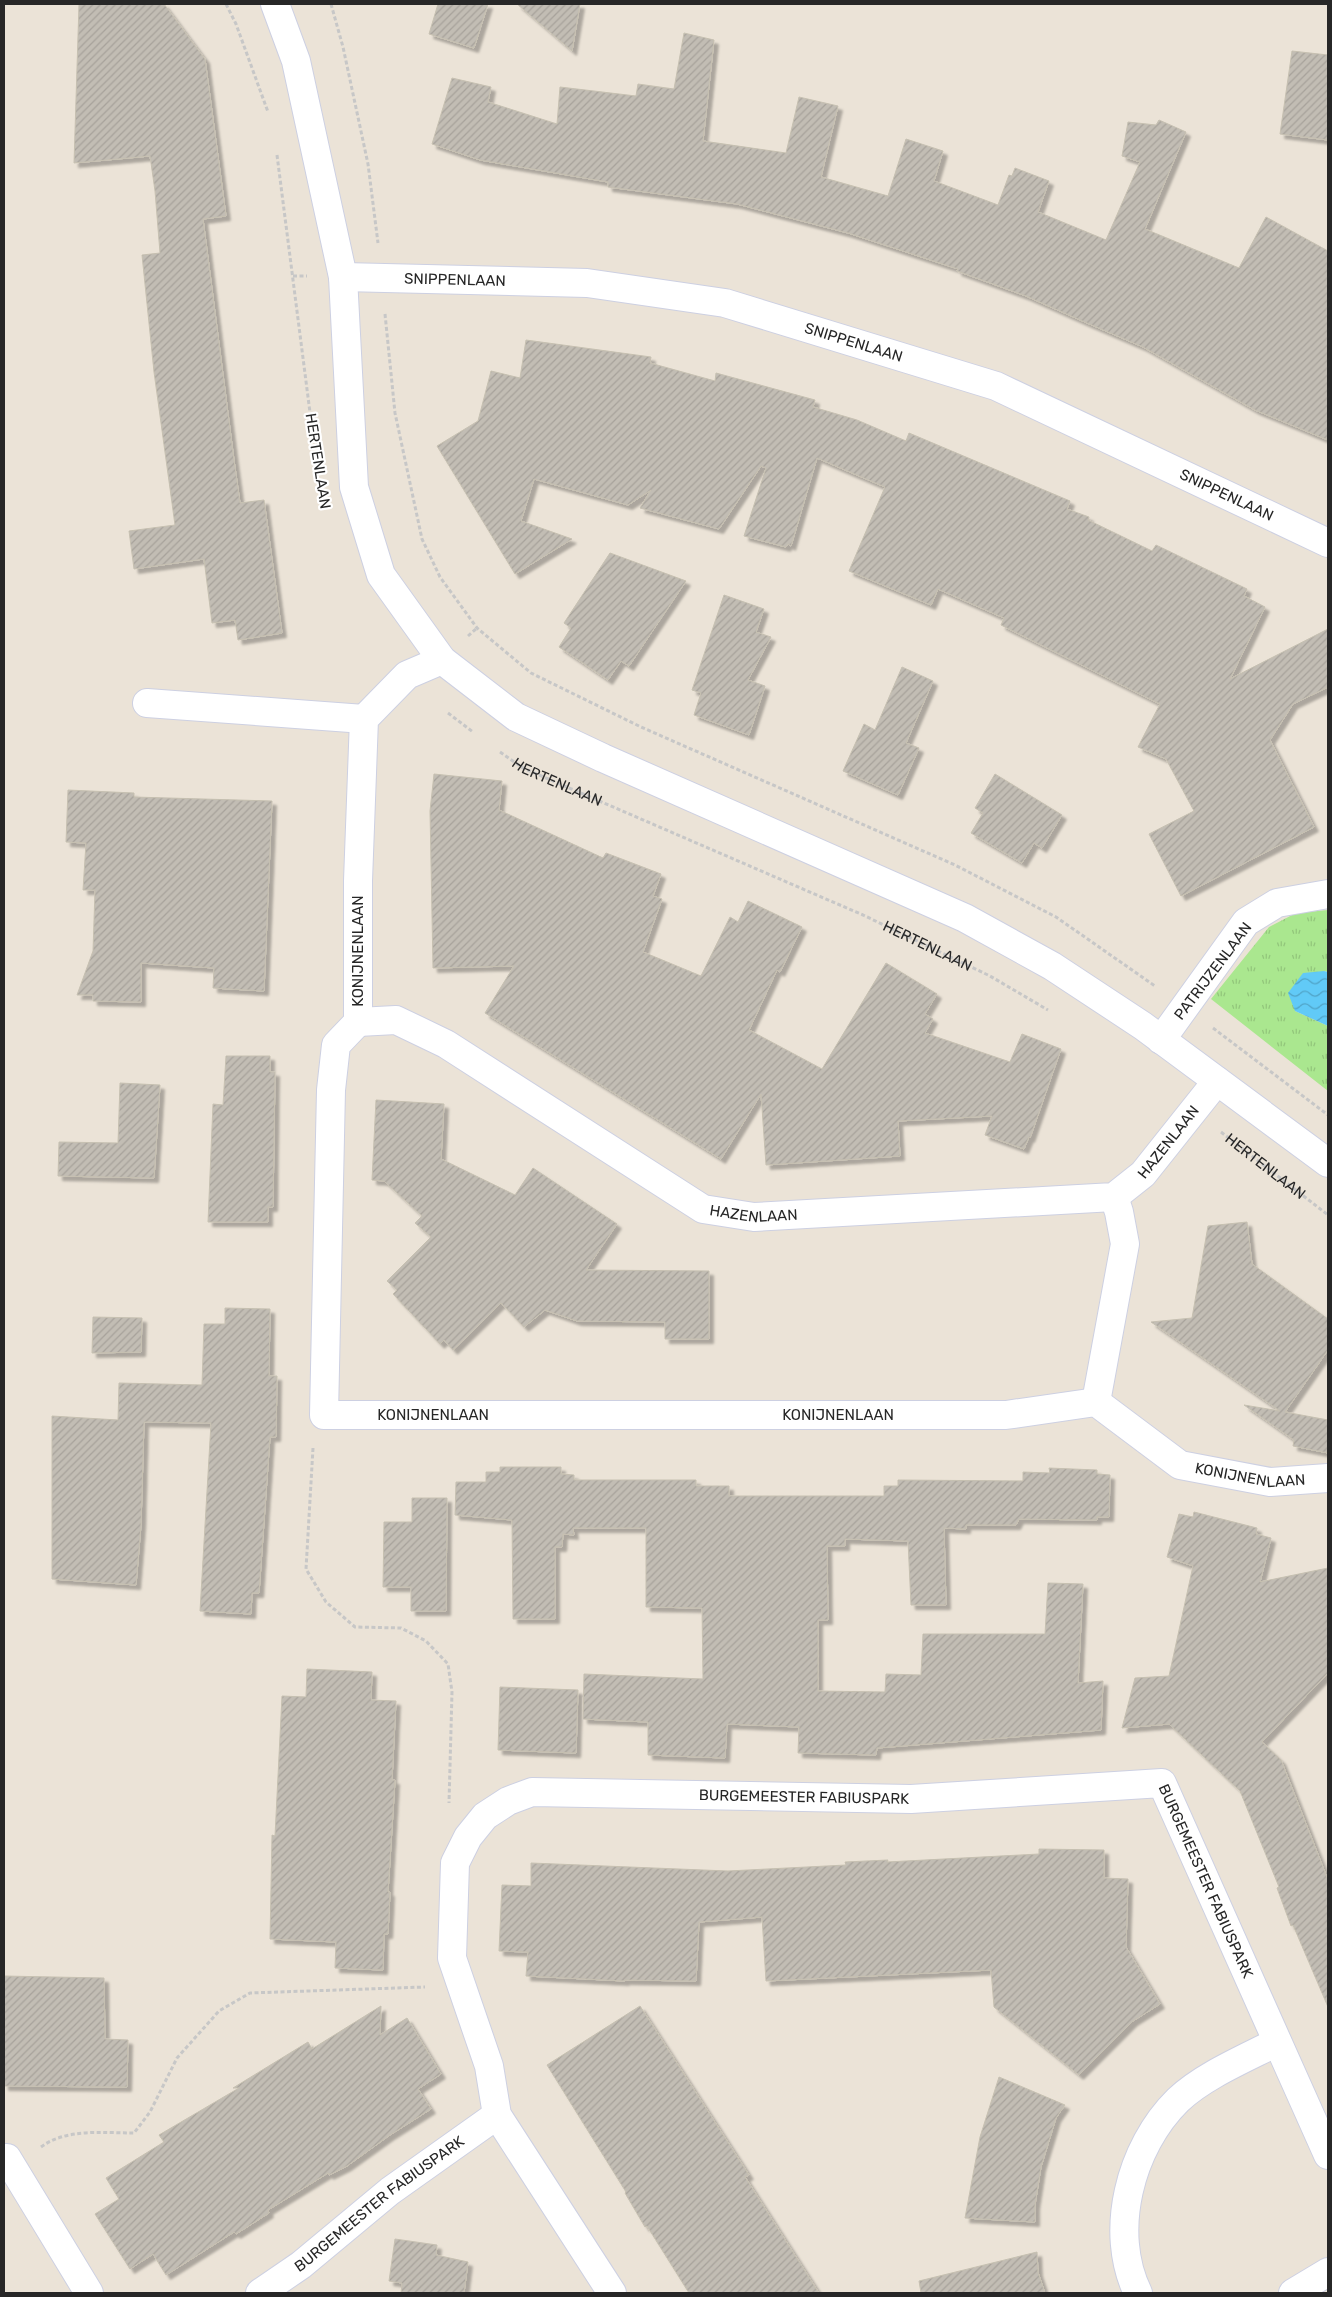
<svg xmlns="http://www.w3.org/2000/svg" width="1332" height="2297" font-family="Rubik,sans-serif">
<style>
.grass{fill:url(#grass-tufts)}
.water{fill:url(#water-waves)}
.building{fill:url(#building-hatch);stroke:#c6c0b1;filter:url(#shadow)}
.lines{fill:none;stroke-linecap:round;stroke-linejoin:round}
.minor-casing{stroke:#cdd0e2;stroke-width:30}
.path{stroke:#c7c7c7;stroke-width:3;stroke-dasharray:4 2.5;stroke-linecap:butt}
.minor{stroke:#fff;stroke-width:28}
.labels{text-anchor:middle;stroke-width:4.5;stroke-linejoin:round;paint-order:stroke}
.street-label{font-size:15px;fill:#272727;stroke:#fff}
</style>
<defs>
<pattern id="grass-tufts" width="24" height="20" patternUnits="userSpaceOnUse" patternTransform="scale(1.25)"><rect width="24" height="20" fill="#aae78f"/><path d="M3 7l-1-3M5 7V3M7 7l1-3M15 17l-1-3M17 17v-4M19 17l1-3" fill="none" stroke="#92c67b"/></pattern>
<pattern id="water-waves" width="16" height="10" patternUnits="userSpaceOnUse" patternTransform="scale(1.25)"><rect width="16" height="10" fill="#61caf7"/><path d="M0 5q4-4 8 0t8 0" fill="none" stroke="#50a4c8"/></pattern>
<pattern id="building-hatch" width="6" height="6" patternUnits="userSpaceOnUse" patternTransform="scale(1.25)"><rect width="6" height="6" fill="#c2bdb4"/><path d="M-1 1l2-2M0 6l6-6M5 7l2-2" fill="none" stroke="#a7a29b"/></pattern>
<filter id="shadow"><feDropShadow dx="4.5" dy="4.5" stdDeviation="1" flood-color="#0004"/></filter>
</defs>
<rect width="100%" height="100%" fill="#ebe3d7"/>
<path class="grass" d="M1328,910V972L1324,971L1295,1011L1328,1026V1091L1211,999L1269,927L1296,913Z"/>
<path class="water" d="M1324,971L1328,972V1026L1295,1011L1288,993L1303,973Z"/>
<path class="building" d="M79,4H164L205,59L226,216L203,219L234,460L240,503L264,500L282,633L238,640L235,620L212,623L204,559L134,569L129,531L175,525L154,372L142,255L160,253L155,191L150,156L74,163Z
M438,4H488L474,48L429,34Z
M517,4H580L572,51Z
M684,33L714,40L703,141L786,153L799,97L838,106L821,177L888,196L906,139L943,151L934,181L998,205L1009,175L1012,176L1015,168L1049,181L1038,212L1106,240L1140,162L1122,156L1128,122L1156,125L1159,120L1186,132L1145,229L1239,268L1266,217L1328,251V440L1255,410L1143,347L1087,323L1026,296L957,271L958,269L891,247L848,233L737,204L608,187V182L480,160L432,144L452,78L491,87L488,102L557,124L560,87L636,96L638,84L674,89Z
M1292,51L1328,55V140L1280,134Z
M526,340L651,357L650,363L715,381L716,373L815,400L813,407L857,420L906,441L909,433L1070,501L1067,509L1089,517L1088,520L1152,551L1156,545L1247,589L1244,596L1265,607L1230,679L1328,629V687L1293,704L1270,740L1314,827L1181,896L1149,834L1194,811L1166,759L1138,747L1160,704L1001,625L1004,618L938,589L931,605L849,571L885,487L817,458L791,546L788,544L786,547L744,536L766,468L761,466L719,529L640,508L651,490L628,505L534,479L521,521L572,539L515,574L437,446L478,421L491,371L520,378Z
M610,553L686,581L629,666L621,661L608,680L559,647L571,628L564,623Z
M724,595L764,609L756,632L771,637L748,680L765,686L749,735L694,715L701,693L692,690Z
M902,667L933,681L906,743L919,748L898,795L843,771L864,724L875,730Z
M434,774L502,781L499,810L603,858L606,853L661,874L653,896L662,899L643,952L701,976L730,917L738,922L748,901L802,927L780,972L777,970L749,1030L822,1069L886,963L937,994L925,1014L933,1019L925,1033L1010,1062L1022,1034L1061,1049L1030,1138L1029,1137L1024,1149L985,1135L992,1116L898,1121L900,1156L766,1165L761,1094L721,1159L485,1013L514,966L433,968L430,811Z
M995,774L1062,815L1042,848L1034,843L1022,863L971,833L983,813L975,808Z
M68,790L134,793V797L272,801L264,991L213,988L214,968L141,963V1002L93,1001V995H77L93,951L95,890H83L86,843L66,842Z
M226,1056H270V1072H275L273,1207H268V1222H208L213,1104L223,1105Z
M120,1083L160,1085L154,1178L58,1176L59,1142L118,1143Z
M376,1100L444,1104L441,1159L515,1195L533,1168L617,1224L586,1270L709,1271V1339H665V1322L577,1321L545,1310L524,1327L501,1303L453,1350L444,1340L440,1344L393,1294L397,1290L387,1281L431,1237L415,1223L422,1216L384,1181L372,1180Z
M1247,1222L1252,1264L1328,1319V1350L1285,1412L1328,1420V1453L1293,1446L1294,1440L1244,1405L1280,1411L1151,1322L1192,1318L1208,1226Z
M225,1308L270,1309L269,1376H277L276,1437H270L259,1593H252L251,1614L200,1611L211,1423L144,1422L141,1525L136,1585L52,1579V1416L118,1420L119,1383L202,1385L204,1324H225Z
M93,1317L142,1318L141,1352L92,1353Z
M500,1467H561V1474L574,1475V1480H696V1486H729V1496H884V1486H898V1480L1023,1481V1472L1050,1473L1049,1468L1097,1470V1474L1110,1475L1109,1517H1097V1520L1019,1519L1016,1525H966V1529L944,1528L946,1605H911L908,1541L845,1539V1546H827L828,1620H818V1691L885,1692L886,1674L921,1675L923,1634H1045L1048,1583L1083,1584L1078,1683L1103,1681L1101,1730L877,1748L876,1755L798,1753L799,1727L727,1724L725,1758L648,1755V1722L583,1719L584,1674L703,1679L702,1608L646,1607V1528H573L574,1535L563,1534L562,1547H555V1619H513L512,1520L455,1515L456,1482H486V1472H500Z
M412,1498H447L446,1611H411V1587H383L384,1522H412Z
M1194,1512L1257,1528L1256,1534L1271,1538L1260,1582L1328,1568V1673L1262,1742L1281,1760L1328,1880V2007L1293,1925L1291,1926L1277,1888L1279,1887L1240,1791L1169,1724L1122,1728L1135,1678L1169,1676L1193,1566L1167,1557L1179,1514L1193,1517Z
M307,1669L372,1672L371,1700L396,1701L392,1780H395L388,1892H390L388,1934H384L383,1970L335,1968L336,1942L270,1939L272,1835L275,1836L282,1696L306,1697Z
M500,1687L578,1690L576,1753L498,1750Z
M1039,1849L1104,1850V1878L1128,1879L1126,1947L1160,2004L1133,2021L1079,2075L994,2007L991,1970L766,1981L762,1917L699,1922L696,1981L624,1980L625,1981L526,1976L528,1952L499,1951L502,1885L531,1886V1863L728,1871L846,1865L845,1862L888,1860L887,1862L1039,1854Z
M4,1976L104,1978L105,2039L128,2040L127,2087L4,2086Z
M381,2006L380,2035L407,2018L441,2074L418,2089L431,2109L390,2135L347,2166L329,2175L328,2173L268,2210L269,2213L236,2234L234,2232L166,2275L153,2254L130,2269L95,2214L119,2199L106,2178L164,2142L159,2135L239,2088H233L308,2042L312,2049Z
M640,2006L749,2175L745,2177L819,2293H689L647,2226L645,2227L625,2193L626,2192L547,2065Z
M999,2077L1065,2105L1056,2118L1041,2167L1035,2205V2222L965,2218L980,2137Z
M395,2239L437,2245L436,2255L468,2262L464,2293H401L402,2283L389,2281Z
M1037,2252L1038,2272L1045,2293H921L919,2281Z"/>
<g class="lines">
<g class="minor-casing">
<g id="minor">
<path d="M275,4L296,61L343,277L354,487L381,575L442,660L516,717L603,758L965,918L1052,966L1143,1026L1328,1163"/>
<path id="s3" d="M343,277L587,283L725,303L996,386L1328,543"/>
<path id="s4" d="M442,660L407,675L364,719L358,881V1022L336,1045L331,1090L324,1415H1006L1096,1402L1180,1465L1270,1482L1328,1478"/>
<path d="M147,703L364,719"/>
<path id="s5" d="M358,1022L396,1020L446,1044L703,1209L754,1217L1114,1197L1143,1174L1217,1081"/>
<path d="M1161,1040L1246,922L1277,903L1328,894"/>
<path d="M1096,1402L1125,1244L1119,1212L1114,1197"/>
<path d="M4,2158H7L89,2293"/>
<path id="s6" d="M260,2293L301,2265L390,2191L497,2115"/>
<path id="s7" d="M612,2293L497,2115L489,2066L452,1958L455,1863L468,1837L485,1816L508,1801L532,1792L911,1799L1162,1783L1328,2155"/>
<path d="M1138,2293C1108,2232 1130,2147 1178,2100C1203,2076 1246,2058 1277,2042"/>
<path d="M1293,2293L1328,2272"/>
</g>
</g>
<g class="path">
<path d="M226,4L236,24L268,112"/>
<path d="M331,4L343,47L368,164L378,243"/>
<path d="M277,155L313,436"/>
<path d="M293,276H307"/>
<path d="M385,314L395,413L422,539L440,577L477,628L531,673L641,727L955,865L1056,917L1155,986"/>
<path d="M468,636L477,628"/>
<path d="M448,713L473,732"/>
<path id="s1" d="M500,752L523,768L863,915L990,976L1048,1010"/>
<path d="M1213,1028L1328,1115"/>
<path id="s2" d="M1221,1132L1328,1215"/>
<path d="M313,1448L306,1569L326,1602L355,1627L401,1628L426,1641L448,1664L452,1692L449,1803"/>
<path d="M41,2147C66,2128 104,2133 134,2133L150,2112L177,2058L219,2011L250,1993L425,1987"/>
</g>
<use href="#minor" class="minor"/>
</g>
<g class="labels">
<g class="street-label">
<text dy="5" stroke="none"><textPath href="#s3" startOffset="112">SNIPPENLAAN</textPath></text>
<text dy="5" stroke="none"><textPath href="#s3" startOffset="518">SNIPPENLAAN</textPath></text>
<text transform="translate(318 461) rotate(81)" y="5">HERTENLAAN</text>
<text dy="5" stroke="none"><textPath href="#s3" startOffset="922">SNIPPENLAAN</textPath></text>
<text dy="5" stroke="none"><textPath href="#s1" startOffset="65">HERTENLAAN</textPath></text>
<text dy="5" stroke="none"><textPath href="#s1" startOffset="470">HERTENLAAN</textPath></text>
<text transform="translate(358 951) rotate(-90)" y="5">KONIJNENLAAN</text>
<text transform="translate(1213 971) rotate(-53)" y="5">PATRIJZENLAAN</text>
<text dy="5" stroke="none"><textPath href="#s5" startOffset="889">HAZENLAAN</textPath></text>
<text dy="5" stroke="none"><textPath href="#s2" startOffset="56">HERTENLAAN</textPath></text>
<text dy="5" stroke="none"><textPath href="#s5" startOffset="450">HAZENLAAN</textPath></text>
<text dy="5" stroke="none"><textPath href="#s4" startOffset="914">KONIJNENLAAN</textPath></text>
<text dy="5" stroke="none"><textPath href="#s4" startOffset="1319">KONIJNENLAAN</textPath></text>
<text dy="5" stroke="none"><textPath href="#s4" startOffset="1754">KONIJNENLAAN</textPath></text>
<text dy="5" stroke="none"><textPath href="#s7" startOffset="852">BURGEMEESTER FABIUSPARK</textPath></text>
<text dy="5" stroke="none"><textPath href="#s7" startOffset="1318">BURGEMEESTER FABIUSPARK</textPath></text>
<text dy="5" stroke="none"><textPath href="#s6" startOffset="149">BURGEMEESTER FABIUSPARK</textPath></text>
</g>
</g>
<rect width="1332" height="2297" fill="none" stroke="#272727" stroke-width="10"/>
</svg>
